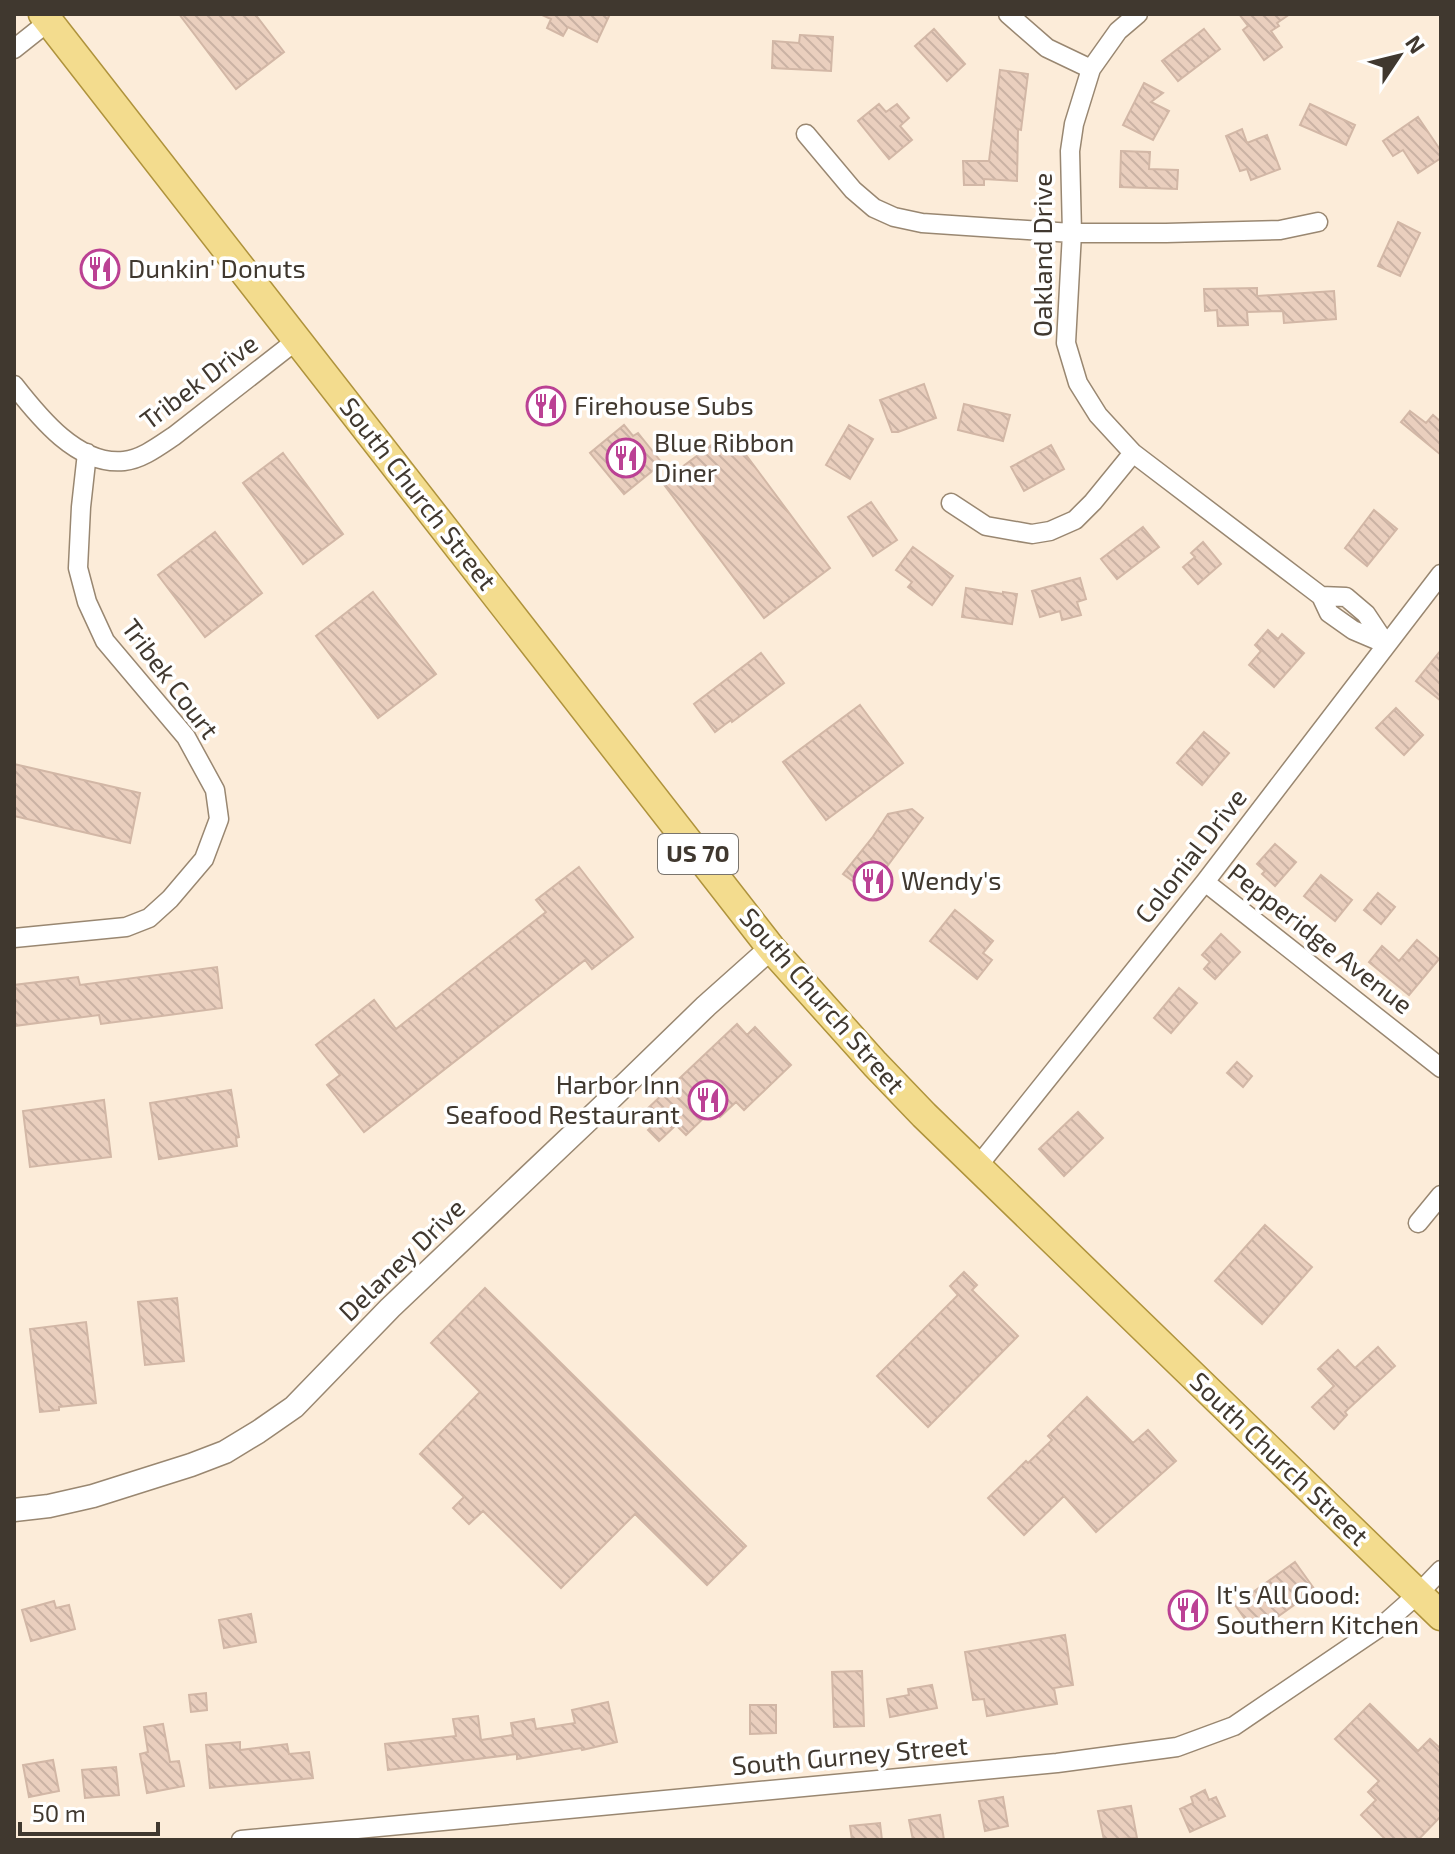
<svg xmlns="http://www.w3.org/2000/svg" width="1455" height="1854" font-family="'Exo 2',sans-serif">
<style>
.building{fill:url(#building-back-hatch);stroke:#d2b7a6;stroke-width:2}
.lines{fill:none;stroke-linecap:round;stroke-linejoin:round}
.minor-casing{stroke:#998771;stroke-width:21}
.tertiary-casing{stroke:#998771;stroke-width:25}
.primary-casing{stroke:#af933c;stroke-width:31}
.minor{stroke:#fff;stroke-width:18}
.tertiary{stroke:#fff;stroke-width:22}
.primary{stroke:#f3dc8e;stroke-width:28}
.labels{text-anchor:middle;stroke-width:7;stroke-linejoin:round;paint-order:stroke}
.shield{fill:#fff;stroke:#79746d;stroke-width:2}
.shield-label{font-size:24px;font-weight:bold;fill:#40382f}
.street-label{font-size:26px;fill:#40382f;stroke:#fff}
.poi-label{font-size:26px;fill:#40382f;stroke:#fff;text-anchor:start}
</style>
<defs>
<pattern id="building-back-hatch" width="6" height="6" patternUnits="userSpaceOnUse" patternTransform="scale(2)"><rect width="6" height="6" fill="#eacfbe"/><path d="M-1 5l2 2M0 0l6 6M5-1l2 2" fill="none" stroke="#cab2a4"/></pattern>
</defs>
<rect width="100%" height="100%" fill="#fcecd9"/>
<path class="building" d="M179,14H255L284,52L236,89Z
M540,14H610L597,42L568,27L563,36L547,28L551,19Z
M1239,14H1290L1277,23L1279,26L1271,31L1282,47L1264,60L1243,30L1248,26Z
M934,29L965,64L947,81L915,46Z
M1204,29L1220,49L1178,81L1162,61Z
M800,35L833,37L831,71L772,68L773,41L799,43Z
M1000,70L1028,74L1021,130L1018,129L1017,181L984,179V185H964L963,161H989Z
M1144,83L1163,93L1151,102L1169,111L1153,140L1123,125Z
M879,104L886,112L897,104L909,118L900,126L912,140L889,159L858,121Z
M1310,104L1355,125L1346,145L1300,125Z
M1418,117L1441,151V158L1418,173L1403,150L1393,156L1383,141Z
M1242,129L1247,143L1267,135L1280,169L1251,180L1247,169L1240,171L1226,136Z
M1121,151L1150,152L1149,169L1178,170L1177,189L1120,187Z
M1398,222L1420,233L1400,276L1378,266Z
M1257,288V296L1334,291L1336,319L1284,323L1283,311L1247,312L1248,325L1218,326L1217,310L1205,311L1204,289Z
M924,384L936,418L898,432H892L880,400Z
M964,404L1010,415L1003,441L958,430Z
M1410,411L1426,423L1433,415L1441,422V455L1401,422Z
M624,425L633,436L638,433L662,463L624,494L590,453Z
M849,425L873,439L850,479L826,465Z
M729,432L830,568L764,618L662,482Z
M1051,445L1064,469L1024,491L1011,467Z
M283,453L343,534L303,564L243,483Z
M871,502L897,540L873,556L848,517Z
M1374,510L1397,529L1367,566L1345,548Z
M1143,527L1159,547L1117,579L1101,559Z
M215,532L262,593L205,637L158,575Z
M1203,542L1221,564L1198,584L1183,567L1195,557L1191,553Z
M913,547L953,576L932,605L908,587L912,582L896,570Z
M1080,578L1086,599L1077,602L1081,615L1062,620L1060,611L1040,617L1032,591Z
M966,588L1003,594V592L1017,594L1012,624L962,617Z
M373,592L436,674L378,718L316,636Z
M1268,630L1278,639L1282,634L1304,653L1274,687L1249,665L1261,651L1255,645Z
M1441,650V701L1416,681Z
M761,653L784,683L732,722L731,720L715,732L694,704Z
M860,705L903,763L826,820L783,762Z
M1396,708L1423,735L1404,755L1376,728Z
M1204,732L1229,753L1202,785L1177,763Z
M14,764L140,793L130,843L14,816Z
M912,809L923,818L868,892L843,874L872,838L888,814Z
M1275,844L1296,862L1275,886L1262,874L1265,871L1257,864Z
M579,867L633,937L592,969L585,960L364,1132L327,1085L340,1075L316,1045L374,1000L396,1029L546,912L536,900Z
M1321,875L1352,900L1335,921L1304,896Z
M1378,893L1395,907L1381,924L1364,910Z
M955,910L993,941L983,953L992,960L977,979L930,941Z
M1221,934L1240,952L1215,979L1204,969L1210,962L1202,955Z
M1417,940L1439,959L1409,995L1369,962L1382,946L1399,961Z
M217,967L222,1008L101,1024L99,1015L14,1026V985L78,977L80,985Z
M1179,988L1197,1003L1171,1033L1154,1018Z
M737,1024L747,1035L755,1027L791,1065L744,1110L736,1102L720,1117L713,1109L686,1135L676,1125L659,1141L648,1130L657,1122L646,1110Z
M1237,1062L1252,1076L1243,1087L1227,1073Z
M231,1090L239,1137L236,1138L237,1146L159,1159L150,1103Z
M104,1100L111,1157L30,1167L23,1111Z
M1078,1112L1103,1138L1064,1176L1039,1149Z
M1265,1225L1312,1267L1262,1324L1215,1281Z
M964,1272L977,1285L972,1290L1018,1336L928,1427L877,1376L958,1295L950,1286Z
M485,1288L746,1546L707,1585L635,1514L561,1588L483,1511L469,1524L453,1508L464,1497L420,1454L480,1392L431,1343Z
M177,1298L184,1361L145,1365L138,1302Z
M86,1322L96,1403L59,1407V1410L40,1412L30,1329Z
M1378,1347L1395,1366L1345,1412L1347,1415L1334,1429L1312,1407L1334,1386L1318,1369L1338,1350L1355,1368Z
M1087,1397L1133,1443L1148,1430L1176,1461L1096,1532L1064,1496L1024,1535L988,1498L1026,1461L1028,1463L1052,1440L1048,1436Z
M1295,1562L1315,1590L1255,1633L1235,1605Z
M54,1601L56,1608L69,1605L75,1629L31,1641L22,1610Z
M251,1614L256,1642L224,1648L219,1620Z
M1065,1635L1073,1685L1054,1688L1057,1704L987,1716L984,1699L973,1700L965,1652Z
M862,1671L864,1726L834,1727L832,1672Z
M932,1685L937,1708L890,1717L887,1699L909,1695L908,1689Z
M206,1693L207,1710L191,1712L189,1695Z
M608,1702L617,1742L582,1750L581,1748L517,1759V1754L388,1770L385,1744L456,1736L453,1719L478,1716L481,1740L513,1735L511,1723L534,1719L536,1729L575,1723L572,1710Z
M1370,1704L1418,1751L1430,1739L1441,1749V1816L1418,1840H1386L1361,1815L1376,1800L1368,1792L1379,1781L1335,1739Z
M750,1705H776V1733L750,1734Z
M163,1724L170,1762L179,1761L184,1786L147,1793L140,1754L148,1752L144,1727Z
M240,1742V1750L287,1744L289,1754L309,1752L313,1778L210,1788L206,1745Z
M53,1760L59,1791L29,1797L23,1765Z
M116,1767L119,1795L85,1798L82,1770Z
M1205,1790L1209,1800L1216,1797L1225,1816L1190,1832L1180,1809L1193,1803L1191,1797Z
M1003,1797L1008,1826L985,1831L979,1801Z
M1131,1806L1137,1838L1104,1840L1098,1811Z
M940,1815L944,1840H913L909,1820Z
M880,1823L882,1840H852L850,1826Z"/>
<g class="lines">
<g class="minor-casing">
<path id="minor" d="M1008,14L1047,48L1091,69
M1138,14L1118,31L1091,69L1074,124L1070,151L1072,233L1066,343L1078,383L1098,415L1133,453L1321,596L1329,613L1353,630L1386,644
M14,49L48,22
M806,134L853,190L874,208L894,217L922,223L1072,233H1166L1280,230L1318,222
M14,385C39,417 78,466 124,461C142,459 159,446 174,436L297,340
M951,503L986,526L1032,534L1050,531L1075,520L1093,502L1133,453
M1321,596L1346,597L1366,614L1386,644
M1205,882L1441,1068
M14,938L126,927L149,918L170,899L204,859L219,819L215,790L186,737L105,641L87,602L78,568L81,507L87,453
M978,1166L1205,882L1441,574
M1418,1223L1441,1195
M241,1840L1057,1763L1177,1747L1234,1726L1383,1625L1418,1594L1441,1570"/>
</g>
<g class="tertiary-casing">
<path id="tertiary" d="M14,1510L49,1506L93,1496L191,1465L225,1452L258,1432L294,1407L390,1308L604,1105L706,1006L771,948"/>
</g>
<g class="primary-casing">
<path id="primary" d="M43,14L771,948L875,1064L924,1115L1441,1616"/>
</g>
<use href="#minor" class="minor"/>
<use href="#tertiary" class="tertiary"/>
<use href="#primary" class="primary"/>
</g>
<defs>
<g id="restaurant-ring" transform="scale(2)"><circle r="9.5" fill="#fff" stroke="#bb4194" stroke-width="1.5"/><path d="M-5-6h1v4h1v-4h1v4h1v-4h1v5L-1.5 .5V6h-2V.5L-5-1ZM5-6V6H3V1.5H1.5Q1.5-4 5-6Z" fill="#bb4194"/></g>
</defs>
<g fill-rule="evenodd">
<use href="#restaurant-ring" x="100" y="269"/>
<use href="#restaurant-ring" x="546" y="406"/>
<use href="#restaurant-ring" x="626" y="458"/>
<use href="#restaurant-ring" x="873" y="881"/>
<use href="#restaurant-ring" x="708" y="1100"/>
<use href="#restaurant-ring" x="1188" y="1610"/>
</g>
<g class="labels">
<rect class="shield" x="658" y="834" width="80" height="40" rx="6"/>
<g class="shield-label">
<text x="698" y="862">US 70</text>
</g>
<g class="street-label">
<text transform="translate(1043 255) rotate(-90)" y="9">Oakland Drive</text>
<text transform="translate(199 382) rotate(-37)" y="9">Tribek Drive</text>
<text transform="translate(418 494) rotate(52)" y="9">South Church Street</text>
<text transform="translate(170 679) rotate(53)" y="9">Tribek Court</text>
<text transform="translate(1191 856) rotate(-52)" y="9">Colonial Drive</text>
<text transform="translate(1320 939) rotate(38)" y="9">Pepperidge Avenue</text>
<text transform="translate(822 1001) rotate(49)" y="9">South Church Street</text>
<text transform="translate(402 1260) rotate(-44)" y="9">Delaney Drive</text>
<text transform="translate(1279 1459) rotate(44)" y="9">South Church Street</text>
<text transform="translate(850 1756) rotate(-5)" y="9">South Gurney Street</text>
</g>
<g class="poi-label">
<text x="128" y="278">Dunkin' Donuts</text>
<text x="574" y="415">Firehouse Subs</text>
<text x="654" y="452">Blue Ribbon<tspan x="654" dy="30">Diner</tspan></text>
<text x="901" y="890">Wendy's</text>
<text x="680" y="1094" text-anchor="end">Harbor Inn<tspan x="680" dy="30">Seafood Restaurant</tspan></text>
<text x="1216" y="1604">It's All Good:<tspan x="1216" dy="30">Southern Kitchen</tspan></text>
</g>
</g>
<rect width="1455" height="1854" fill="none" stroke="#40382f" stroke-width="32"/>
<g transform="translate(1399 56) rotate(55)" stroke="#ffffff" stroke-width="6" paint-order="stroke">
<path d="M0-6L14 30L0 20L-14 30Z" fill="#40382f"/>
<text y="-12" font-size="22" font-weight="bold" text-anchor="middle" fill="#40382f">N</text>
</g>
<path d="M20 1822v12h138v-12" fill="none" stroke="#40382f" stroke-width="4"/>
<text x="32" y="1822" font-size="24" fill="#40382f" stroke="#ffffff" stroke-width="6" paint-order="stroke">50 m</text>
</svg>
